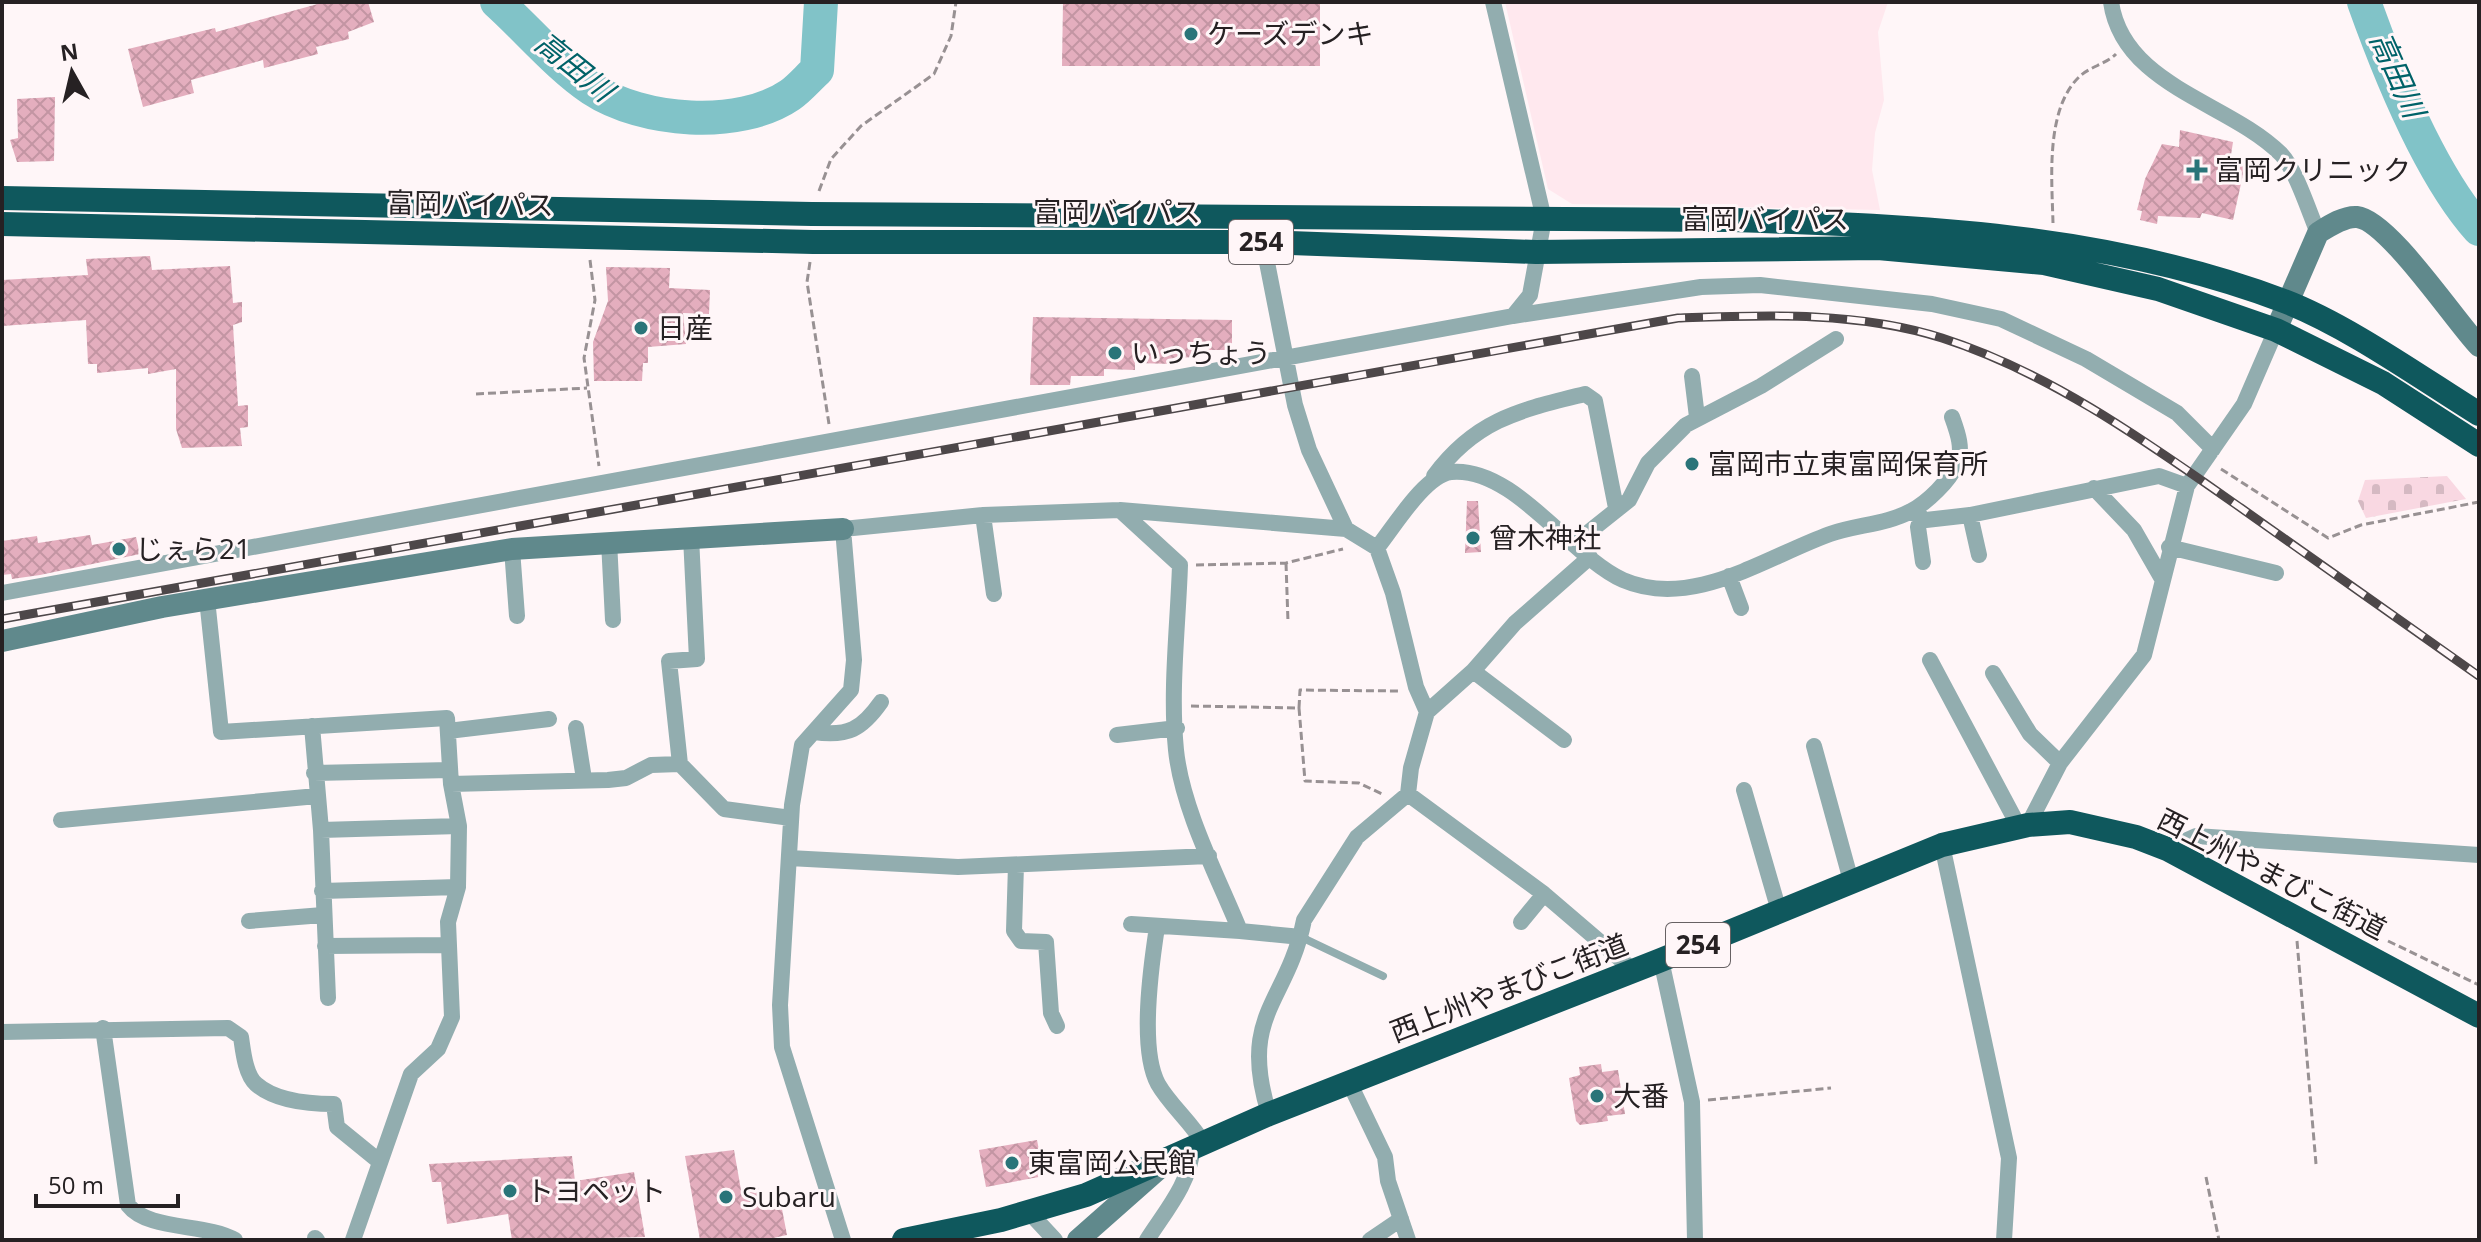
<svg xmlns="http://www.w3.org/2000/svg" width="2481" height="1242" font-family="'Open Sans','Noto Sans JP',sans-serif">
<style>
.built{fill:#ffe8ee}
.cemetery{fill:url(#cemetery-stones)}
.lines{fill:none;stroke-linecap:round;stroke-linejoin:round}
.river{stroke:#81c3c8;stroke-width:34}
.building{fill:url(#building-cross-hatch)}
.path{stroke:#989193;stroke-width:3;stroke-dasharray:8 4;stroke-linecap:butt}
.lane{stroke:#92adaf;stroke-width:8}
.street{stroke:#92adaf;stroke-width:16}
.secondary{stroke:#60898c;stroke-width:22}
.highway{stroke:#0f585d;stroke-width:24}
.rail-casing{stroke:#4d4749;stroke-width:9}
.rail{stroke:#fff6f8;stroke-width:6;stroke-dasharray:18;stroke-linecap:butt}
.poi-dot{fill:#2a7479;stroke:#fff6f8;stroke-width:3}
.labels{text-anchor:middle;stroke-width:6;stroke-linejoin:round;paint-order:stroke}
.shield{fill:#fff6f8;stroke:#676163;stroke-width:2}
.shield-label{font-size:26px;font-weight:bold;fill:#262123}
.poi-label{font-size:28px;fill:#262123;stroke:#fff6f8;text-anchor:start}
.street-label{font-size:28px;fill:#262123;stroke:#fff6f8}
.water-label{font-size:30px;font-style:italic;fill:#006268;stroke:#fff6f8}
</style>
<defs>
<pattern id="cemetery-stones" width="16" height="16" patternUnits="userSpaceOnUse" patternTransform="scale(2)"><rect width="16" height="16" fill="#f9d8e2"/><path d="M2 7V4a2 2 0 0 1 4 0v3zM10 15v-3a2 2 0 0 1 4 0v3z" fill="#d5b9c2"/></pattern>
<pattern id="building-cross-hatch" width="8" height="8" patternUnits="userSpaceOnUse" patternTransform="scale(2)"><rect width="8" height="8" fill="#e4aebe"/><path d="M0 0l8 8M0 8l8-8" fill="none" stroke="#c395a3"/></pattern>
</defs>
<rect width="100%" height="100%" fill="#fff6f8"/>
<path class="built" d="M1505,2H1888L1878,32L1884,100L1875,133L1872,170L1880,210L1572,204L1548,189Z"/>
<path class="cemetery" d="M2447,476L2466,499L2366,518L2358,501L2365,480Z"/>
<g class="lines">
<path class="river" d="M497,2C528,30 558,66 592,89C642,122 739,130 790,95C800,88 808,78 817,70L821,2
M2364,2C2389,72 2431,175 2479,229"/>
</g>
<path class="building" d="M325,2H368L374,22L348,32L349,39L316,47L318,54L264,68L263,60L191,80L194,93L143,107L128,49L215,28L216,32Z
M1063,2H1320V66H1062Z
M55,97L54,161L17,162L10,140L18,138L17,99Z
M2180,130L2233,142L2231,155L2246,161L2233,220L2202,213L2200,218L2158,216L2157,224L2140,220L2142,211L2137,210L2145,179L2162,144L2179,147Z
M150,256L152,270L230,266L233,303L242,302V322L233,325L238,406L248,405V427L240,428L242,446L182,448L176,429V369L148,374V368L97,373V364H88L86,320L2,326V280L88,275L86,259Z
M606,267L670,268L669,288L710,290L709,314L683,313L686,344L648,347V363H643L642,381H594L593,342L608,301Z
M1033,317L1232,320V350H1199L1198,357L1173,358V364L1135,363V370L1104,369V376H1071L1070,385H1030Z
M1467,501H1478L1481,552L1465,553Z
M90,535L92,545L136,537L140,554L40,575L12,579L11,574L2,575V541L37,536L38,543Z
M1601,1064L1602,1072L1618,1070L1625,1114L1607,1116L1608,1121L1580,1125L1576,1121L1569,1078L1580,1075L1579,1067Z
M1037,1140L1044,1176L986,1187L979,1150Z
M734,1150L741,1190L758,1187L761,1207L781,1204L787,1235L764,1240H700L685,1156Z
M572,1156L575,1181L634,1172L645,1237L512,1240L508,1214L447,1224L441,1182H432L429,1164Z"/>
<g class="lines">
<path class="path" d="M819,191L831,159L861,126L934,74L951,36L956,2
M2053,223C2052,180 2045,110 2079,77C2089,67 2106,64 2116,54
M590,260L595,300L584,358L599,466
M810,262L807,282L829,424
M476,394L587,388
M2221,469L2328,538L2361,525L2479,502
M1286,563L1288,622
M1196,565L1286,563L1343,549
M1191,706L1299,708L1300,690L1399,691
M1299,708L1305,781L1359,783L1382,794
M2297,941L2316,1164
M2388,941L2479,985
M1708,1100L1831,1088
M2206,1177L2219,1240"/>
<path class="lane" d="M1301,937L1383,976"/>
<path class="street" d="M1493,2L1544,219L1530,295L1513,316
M2111,2C2123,86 2229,102 2281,154C2296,170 2309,212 2318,233
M1263,242L1295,405L1309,450L1346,529
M1692,376L1697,417
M1434,476C1476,419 1521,410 1585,394L1595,401L1616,508
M2094,488L2134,530L2161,577
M1120,510L1180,565C1178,626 1170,690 1176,750C1182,809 1218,877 1240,931L1301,937
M1911,512L1926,520L1970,515L2159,476L2187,486
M983,515L994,594
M1970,515L1979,555
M1921,517L1918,527L1923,562
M691,537L697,659L669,661L680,764L724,809L791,818
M609,541L613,620
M1575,543L1629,500L1648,463L1686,425L1761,386L1836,339
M2169,547L2276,573
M1377,548C1394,527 1425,475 1451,472C1514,466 1571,557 1623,580C1692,610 1766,557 1830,534C1855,525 1888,524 1911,511C1928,502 1949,481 1957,464C1964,449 1957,431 1952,417
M512,549L517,616
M1729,576L1741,608
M2,593L1513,316L1701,287L1760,285L1932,304L2001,319L2086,359L2177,413L2213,449
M207,599L221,732L447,718L451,784L459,826L458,887L448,922L452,1017L438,1049L411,1074L353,1240
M1930,660L2019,827
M1473,671L1564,740
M1993,673L2030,734L2060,763
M1427,712L1473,671L1515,623L1590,557
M312,726L321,830L328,998
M576,728L584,779
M448,731L549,719
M814,732C848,737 862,729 881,702
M1117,735L1177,728
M1814,746L1851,881
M314,773L450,770
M451,784L608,780L626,778L651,765L680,764
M1744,790L1779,911
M1408,794L1544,894L1634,971
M61,820L317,796
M2028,825L2060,763L2144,655L2187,486L2244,404L2276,330
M321,830L459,826
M1942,845L2009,1158L2004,1240
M2167,849L2196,836L2479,855
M789,858L958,867L1209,856
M1016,865L1014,931L1021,941L1046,942L1051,1013L1057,1026
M322,891L458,887
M249,921L323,915
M1521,922L1544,894
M1131,924L1240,931
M1157,927C1151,966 1139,1049 1158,1084C1170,1105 1191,1122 1204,1144
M325,946L449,945
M1661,960L1692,1102L1695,1240
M103,1028L128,1205C148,1231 206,1223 235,1240
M2,1032L228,1028L241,1037C243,1050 245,1074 256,1084C275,1101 309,1104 334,1104L337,1127L380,1162
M1349,1082L1385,1157L1388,1181L1408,1240
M1029,1212L1055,1240
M315,1238L317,1240
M843,1240L782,1047L780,1005L792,805L802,745L851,690L854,660L843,529L983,515L1120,510L1346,529L1377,548L1393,593L1416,687L1427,712L1411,768L1408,794L1357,837L1304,920C1287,1004 1238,1014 1269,1114
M1147,1240C1164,1213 1191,1182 1192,1149
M1370,1240L1401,1219"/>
<path class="secondary" d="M2276,330L2318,233C2329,226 2344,216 2357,217C2388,220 2455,321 2479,346
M2,641L162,607L512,549L843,529
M1078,1240L1164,1164"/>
<path class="highway" d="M2,198L812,214L1732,220C1919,226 2107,234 2284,301C2347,325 2421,378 2479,414
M2,224L813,242H1263L1536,252L1878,248L2044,263L2158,289L2276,330L2383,383L2479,445
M904,1240L1001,1220L1086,1195L1269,1114L1661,960L1942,845L2028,825L2070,822L2136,837L2167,849L2479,1016"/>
<g class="rail-casing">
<path id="rail" d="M2,619L1678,318C1765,315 1858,311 1942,338C2051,373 2148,443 2241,508C2320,564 2400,620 2479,676"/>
</g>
<use href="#rail" class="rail"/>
</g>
<g class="poi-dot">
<circle cx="1191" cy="34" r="8"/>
<path d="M2193 158h8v8h8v8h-8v8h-8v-8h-8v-8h8z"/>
<circle cx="641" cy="328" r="8"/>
<circle cx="1115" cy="353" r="8"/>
<circle cx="1692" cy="464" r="8"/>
<circle cx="1473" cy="538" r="8"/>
<circle cx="119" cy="549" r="8"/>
<circle cx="1597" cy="1096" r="8"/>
<circle cx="1012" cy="1163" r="8"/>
<circle cx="510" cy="1191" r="8"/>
<circle cx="726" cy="1197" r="8"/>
</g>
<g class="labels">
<g class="shield">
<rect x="1229" y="220" width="64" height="44" rx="6"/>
<rect x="1666" y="923" width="64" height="44" rx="6"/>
</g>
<g class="shield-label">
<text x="1261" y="251">254</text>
<text x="1698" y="954">254</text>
</g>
<g class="poi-label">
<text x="1207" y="44">ケーズデンキ</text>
<text x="2215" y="180">富岡クリニック</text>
<text x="657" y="338">日産</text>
<text x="1131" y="363">いっちょう</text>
<text x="1708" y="474">富岡市立東富岡保育所</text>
<text x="1489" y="548">曾木神社</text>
<text x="135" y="559">じぇら21</text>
<text x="1613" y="1106">大番</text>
<text x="1028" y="1173">東富岡公民館</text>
<text x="526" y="1201">トヨペット</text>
<text x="742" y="1207">Subaru</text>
</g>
<g class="street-label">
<text transform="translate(470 204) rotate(1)" y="10">富岡バイパス</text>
<text x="1117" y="222">富岡バイパス</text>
<text x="1765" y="229">富岡バイパス</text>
<text transform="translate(2272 874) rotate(27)" y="10">西上州やまびこ街道</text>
<text transform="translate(1509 988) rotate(-21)" y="10">西上州やまびこ街道</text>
</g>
<g class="water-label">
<text transform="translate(574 67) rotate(39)" y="10">高田川</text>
<text transform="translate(2397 75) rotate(66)" y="10">高田川</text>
</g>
</g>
<rect width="2481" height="1242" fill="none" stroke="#262123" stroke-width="8"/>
<g transform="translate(72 72) rotate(352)" stroke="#fff6f8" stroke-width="6" paint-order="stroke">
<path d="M0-6L14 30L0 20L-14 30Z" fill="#262123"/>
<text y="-12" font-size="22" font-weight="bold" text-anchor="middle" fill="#262123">N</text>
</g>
<path d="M36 1194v12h142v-12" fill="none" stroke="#262123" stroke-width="4"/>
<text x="48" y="1194" font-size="24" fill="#262123" stroke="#fff6f8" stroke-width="6" paint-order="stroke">50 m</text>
</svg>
